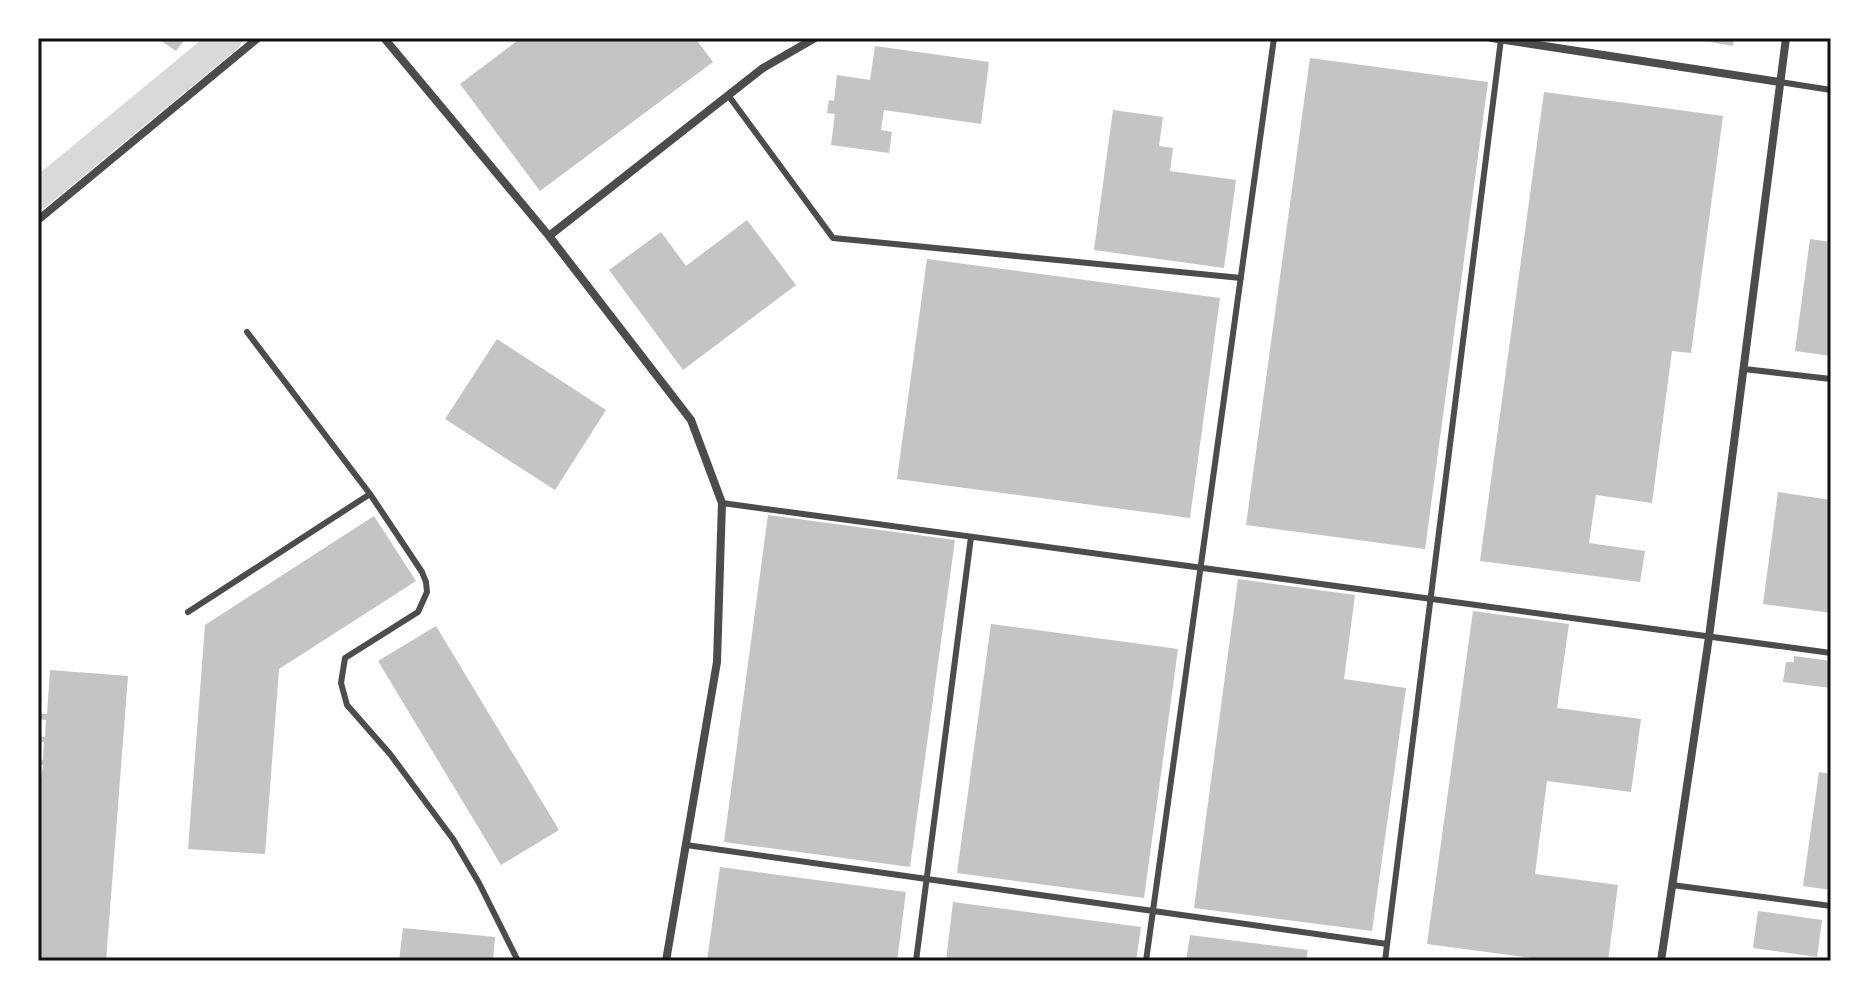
<svg xmlns="http://www.w3.org/2000/svg" width="1869" height="999" font-family="'Sofia Sans Condensed',sans-serif">
<style>
.lines{fill:none;stroke-linecap:round;stroke-linejoin:round}
.canal{stroke:#d9d9d9;stroke-width:30}
.building{fill:#c4c4c4}
.service{stroke:#4c4c4c;stroke-width:6}
.minor{stroke:#4c4c4c;stroke-width:8}
.neatline{fill:none;stroke:#111;stroke-width:3}
</style>
<rect width="100%" height="100%" fill="#fff"/>
<g class="lines">
<path class="canal" d="M38,194L227,38"/>
</g>
<path class="building" d="M157,38H186L176,51Z
M521,38H695L713,62L540,191L460,84Z
M1689,38H1734L1733,46Z
M875,46L989,62L981,124L884,110L881,130L892,132L889,153L831,145L835,114L827,113L829,100L834,101L837,75L870,80Z
M1310,58L1488,82L1425,549L1246,525Z
M1544,92L1723,116L1691,353L1672,351L1652,503L1596,495L1589,543L1645,551L1640,582L1480,561Z
M1113,110L1163,117L1159,146L1173,148L1170,171L1236,180L1224,268L1094,250Z
M747,220L796,285L683,370L609,270L661,232L686,266Z
M1810,239L1831,242V356L1795,351Z
M927,259L1220,298L1190,518L897,479Z
M497,339L606,410L555,490L445,419Z
M1778,492L1831,500V613L1763,604Z
M768,515L955,540L910,867L724,842Z
M374,516L416,581L279,669L265,854L188,849L205,625Z
M1238,579L1355,595L1344,679L1406,688L1372,931L1194,908Z
M1473,611L1569,624L1557,708L1641,719L1631,792L1547,781L1535,874L1618,885L1608,961H1555L1427,944Z
M991,624L1178,649L1144,898L957,873Z
M436,626L559,830L501,865L378,661Z
M1794,656L1831,661V688L1783,682L1786,662H1794Z
M50,670L128,676L106,961H38V802L43,765H38V759L43,760L44,742H38V736L45,737L46,720L38,719V714H47Z
M1819,772L1831,774V890L1803,886Z
M720,867L906,892L897,961H707Z
M953,902L1141,927L1136,961H946Z
M1758,911L1822,920L1817,957L1753,948Z
M403,928L495,937L493,961H399Z
M1190,935L1308,950L1306,961H1186Z"/>
<g class="lines">
<path class="service" d="M1780,82L1831,90
M728,95L833,238L1241,278
M247,332L370,494L422,572L426,582L427,592L418,612L345,658L341,683L347,705L390,754L453,839L479,883L518,961
M1744,369L1831,379
M722,503L1831,653
M188,612L370,494
M686,845L1387,944
M1672,885L1831,906
M916,961L971,537
M1146,961L1274,38
M1385,961L1501,39"/>
<path class="minor" d="M384,38L549,236L691,420L722,503L717,662L666,961
M1492,38L1780,82
M38,220L258,38
M549,236L763,68L815,38
M1661,961L1709,637L1786,38"/>
</g>
<rect width="1869" height="999" fill="none" stroke="#ffffff" stroke-width="80"/>
<rect x="40" y="40" width="1789" height="919" class="neatline"/>
</svg>
